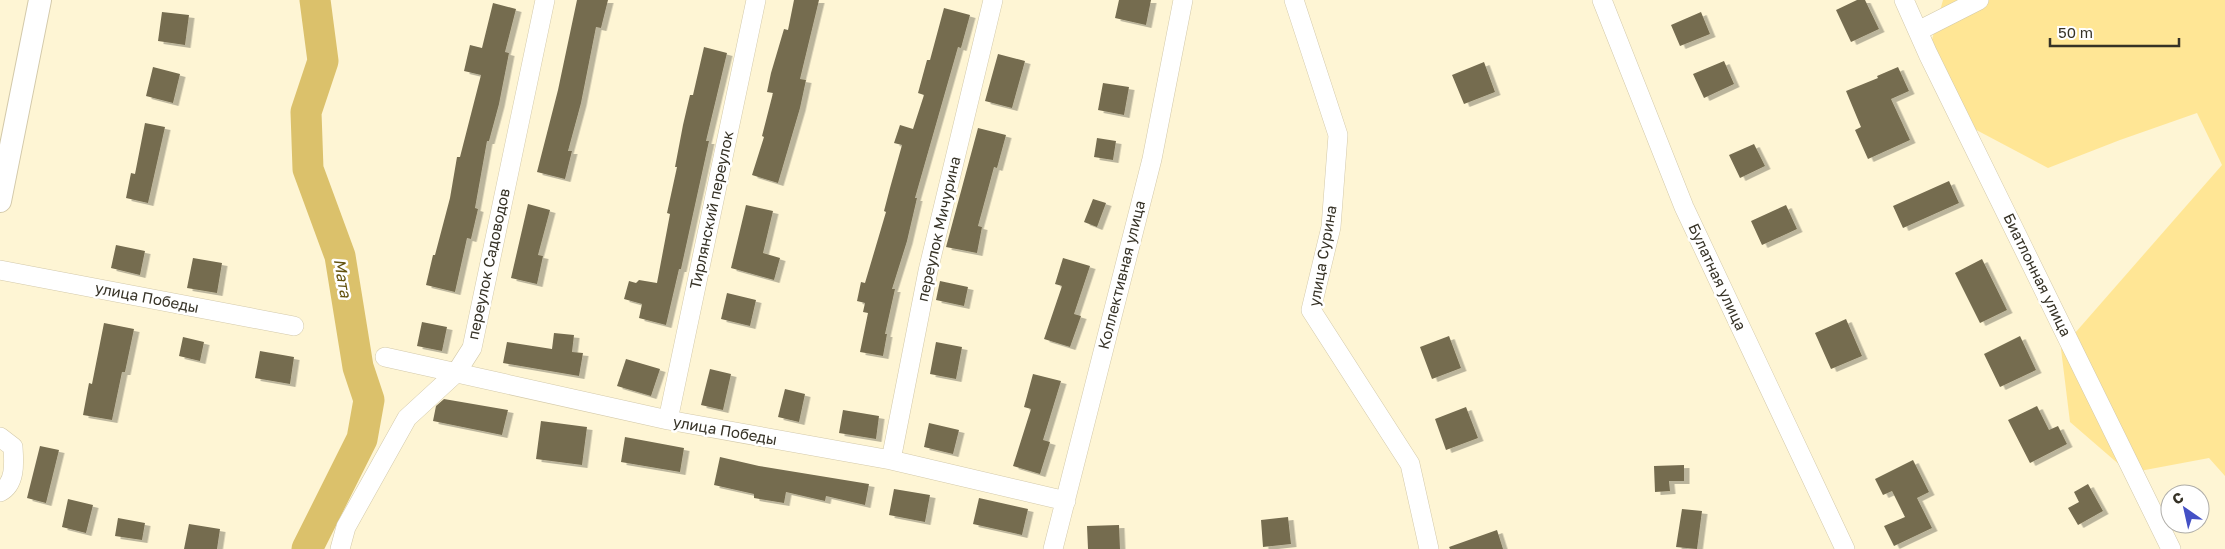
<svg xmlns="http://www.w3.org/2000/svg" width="2225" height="549" font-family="'Golos Text',sans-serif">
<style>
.green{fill:#ffe695}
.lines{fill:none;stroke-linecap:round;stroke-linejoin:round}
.river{stroke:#dbc16b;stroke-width:31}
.building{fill:#756c50;filter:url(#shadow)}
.minor-casing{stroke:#d3c9aa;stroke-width:20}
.tertiary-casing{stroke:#d3c9aa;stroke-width:24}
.minor{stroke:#fff;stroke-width:19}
.tertiary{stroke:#fff;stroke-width:22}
.labels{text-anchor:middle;stroke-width:5;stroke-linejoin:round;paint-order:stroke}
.street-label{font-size:15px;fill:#363226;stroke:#fff}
.water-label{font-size:16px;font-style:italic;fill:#63520e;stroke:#fff}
</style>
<defs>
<filter id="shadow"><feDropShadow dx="5.5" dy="3" stdDeviation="0" flood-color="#0004"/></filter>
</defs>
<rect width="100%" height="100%" fill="#fef5d4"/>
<path class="green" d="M1943,0H2225V476L2209,458L2129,473L2070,422L2061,349L2222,165L2197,113L2120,140L2048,168L1948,115L1928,54Z"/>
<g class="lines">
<path class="river" d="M307,549L362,439L369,400L358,367L340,256L308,169L306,112L323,61L315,0"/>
</g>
<path class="building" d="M577,0H608L601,28L596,27L581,103L568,151H572L565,179L537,172L558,90Z
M794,0H819L800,79L806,80L800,108L778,183L752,175L764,137L762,136L773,93L767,92L771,73L784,29L788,30Z
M1119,0H1151L1146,25L1115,18Z
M1857,0H1865L1879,29L1851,42L1836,10Z
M493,3L516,9L505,52L509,53L499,104L489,141H487L475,208L478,209L471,239L467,238L455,292L426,285L433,255H435L450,198L457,157H460L481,75L464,71L470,45L482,48Z
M944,8L970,15L961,48L958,47L915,198H917L907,241L892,289H895L885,334H887L883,356L860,352L868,313L863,312L865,303L857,301L861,282L865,283L886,212L884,211L890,188L902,145L894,143L900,125L913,129L924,95L918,93L927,60H930Z
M162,12L189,15L185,45L158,41Z
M1701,12L1710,34L1680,46L1671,25Z
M704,47L727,53L706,141H709L681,269H679L666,325L639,318L642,304L624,299L629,281L636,283L639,280L657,283L670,214L667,213L677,167H675L683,125L690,95H693Z
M998,54L1025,61L1012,108L985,101Z
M1724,61L1734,84L1704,98L1693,74Z
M1484,62L1495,92L1464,104L1452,75Z
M153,67L180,74L173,103L146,96Z
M1898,67L1909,91L1891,99L1910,140L1868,159L1855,130L1861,127L1846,91L1878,78L1877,76Z
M1103,83L1129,87L1124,115L1098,110Z
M145,123L165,127L148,203L126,198L131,173L135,174Z
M978,128L1006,135L997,168L994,167L978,226L982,227L977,253L946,247Z
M1097,138L1116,141L1113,160L1094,157Z
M1754,144L1765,166L1740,178L1729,155Z
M1949,181L1959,203L1903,228L1893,206Z
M1093,199L1106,203L1097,227L1084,222Z
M528,204L550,210L538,255L543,256L537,284L511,278Z
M746,205L773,211L763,253L780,258L774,280L731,268Z
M1786,205L1797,229L1762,245L1751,221Z
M116,245L145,251L140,275L111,268Z
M193,258L222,263L217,293L187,288Z
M1063,258L1090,266L1074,314L1081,316L1070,347L1044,339L1062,286L1055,284Z
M1982,259L2007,310L1980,323L1955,273Z
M940,281L968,287L964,306L936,300Z
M727,293L756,300L750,326L721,319Z
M1846,319L1862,356L1831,369L1815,333Z
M422,322L447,327L442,351L417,346Z
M104,323L134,329L125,372H122L112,420L83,415L89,383L92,384Z
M554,333L574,335L572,352L583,353L579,376L503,363L507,342L552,349Z
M1449,336L1461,368L1432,379L1420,347Z
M2020,336L2036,370L2000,387L1984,354Z
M183,337L204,342L200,361L179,356Z
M936,342L962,347L956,379L930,374Z
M260,351L294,357L290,384L255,378Z
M626,359L660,369L651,396L617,386Z
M710,369L731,374L723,410L701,405Z
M1033,374L1061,381L1043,440L1050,442L1040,474L1013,466L1031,409L1024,407Z
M785,389L805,394L799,422L778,417Z
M444,399L508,410L502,435L433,421L436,406Z
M2037,406L2049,430L2058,426L2067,444L2030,463L2008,420Z
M1466,407L1478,438L1446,450L1435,419Z
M843,410L879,416L876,439L839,433Z
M541,421L587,427L582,465L536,459Z
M929,423L959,430L953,454L924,447Z
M625,437L684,448L680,472L621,462Z
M40,446L59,450L46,503L27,498Z
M720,457L759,466L869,484L865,505L826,496L825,501L786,492L784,503L754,498V494L714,485Z
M1913,460L1929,492L1917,498L1932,528L1894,546L1884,526L1905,517L1892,491L1883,495L1875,479Z
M1684,465V481H1669L1670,491L1655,492L1654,466Z
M2088,484L2103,511L2078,525L2068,508L2079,502L2074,492Z
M894,489L930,495L925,522L889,515Z
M979,498L1028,509L1022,535L973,524Z
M68,499L93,505L86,533L62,527Z
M1682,509L1702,511L1697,549L1676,547Z
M1288,517L1291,544L1263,547L1261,520Z
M118,518L145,523L142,540L115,536Z
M189,524L220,529L217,549H184Z
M1119,525L1120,549H1088L1087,526Z
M1497,530L1503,549H1450L1449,547Z"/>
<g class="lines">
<g class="minor-casing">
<path id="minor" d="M1294,0L1338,135L1331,227L1311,310L1410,464L1429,549
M1602,0L1684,207L1845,549
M1904,0L1928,54L2171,549
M1918,31L1979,0
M0,270L294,326
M385,357L668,420L891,460L1066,501
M668,420L756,0
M0,437L13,447C14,462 16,484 0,492
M891,460L928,271L993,0
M340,549L346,527L407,418L456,373L472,348L545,0
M1053,549L1152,159L1183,0"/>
</g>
<g class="tertiary-casing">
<path id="tertiary" d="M0,201L40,0"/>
</g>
<use href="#minor" class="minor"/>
<use href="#tertiary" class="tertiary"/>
</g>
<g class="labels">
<g class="street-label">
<text transform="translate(712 210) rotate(-78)" y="5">Тирлянский переулок</text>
<text transform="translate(939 229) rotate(-77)" y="5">переулок Мичурина</text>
<text transform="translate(1323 256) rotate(-80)" y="5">улица Сурина</text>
<text transform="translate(489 264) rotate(-78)" y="5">переулок Садоводов</text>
<text transform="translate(1122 275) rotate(-76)" y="5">Коллективная улица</text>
<text transform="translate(2037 275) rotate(64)" y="5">Биатлонная улица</text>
<text transform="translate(1717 277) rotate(65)" y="5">Булатная улица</text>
<text transform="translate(147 298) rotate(11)" y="5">улица Победы</text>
<text transform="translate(725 431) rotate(10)" y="5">улица Победы</text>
</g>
<g class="water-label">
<text transform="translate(343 278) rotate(80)" y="6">Мата</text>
</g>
</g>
<g transform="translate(2185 509) rotate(326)"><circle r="24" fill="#ffffff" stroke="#afada8"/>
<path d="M0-4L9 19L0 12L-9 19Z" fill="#4450c5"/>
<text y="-8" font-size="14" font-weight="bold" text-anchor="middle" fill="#363226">С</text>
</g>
<path d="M2050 38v8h129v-8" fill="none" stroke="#363226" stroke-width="2.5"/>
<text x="2058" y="38" font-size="15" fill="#363226" stroke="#ffffff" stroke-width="4" paint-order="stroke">50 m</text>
</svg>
